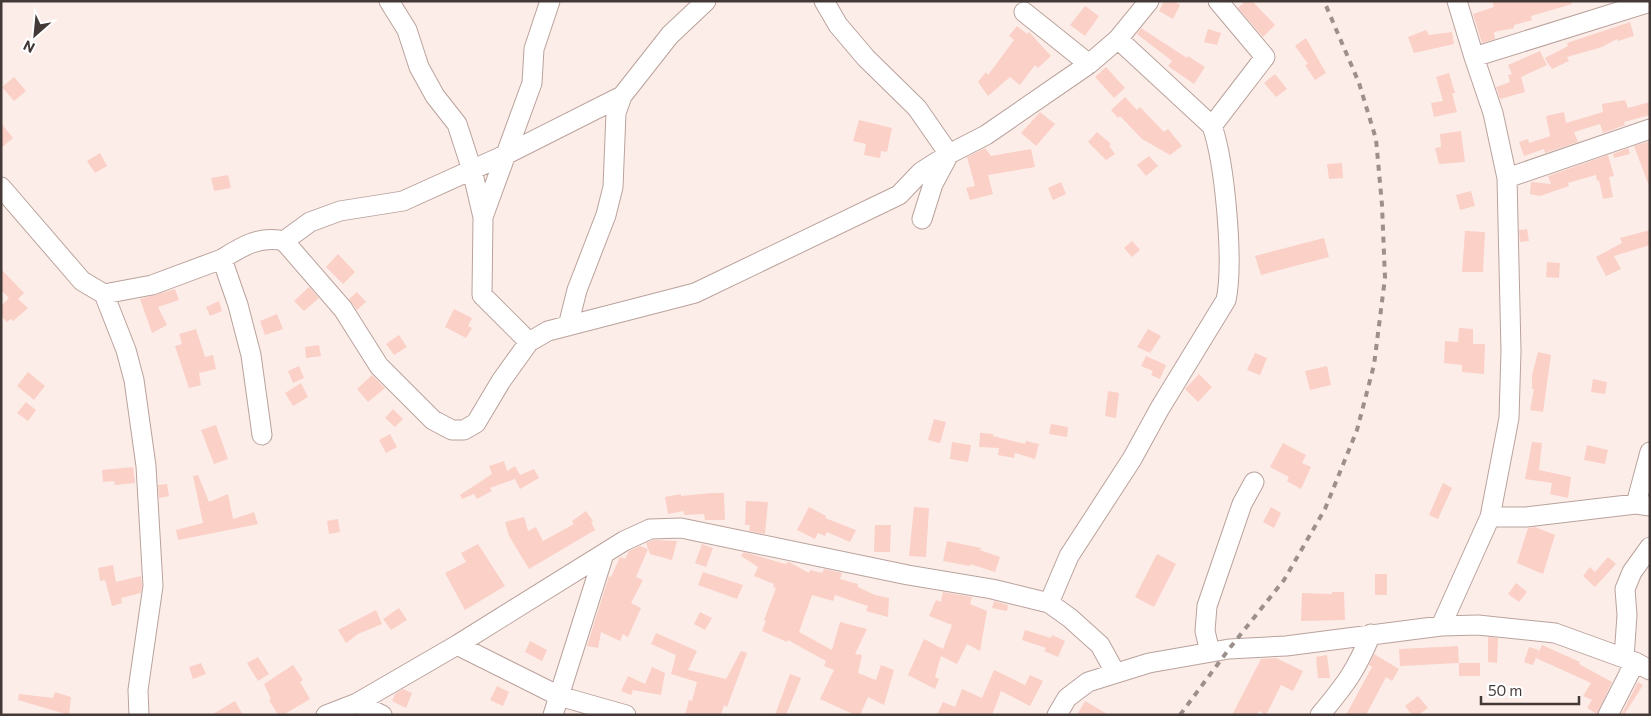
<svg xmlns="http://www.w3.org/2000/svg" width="1651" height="716" font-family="Commissioner,sans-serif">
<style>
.building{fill:#fad0c7}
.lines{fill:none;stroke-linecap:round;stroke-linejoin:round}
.minor-casing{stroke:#baa29c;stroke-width:21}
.minor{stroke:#fff;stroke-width:19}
.rail{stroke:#9c8f8c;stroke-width:4;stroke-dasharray:6 6;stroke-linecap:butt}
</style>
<rect width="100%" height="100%" fill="#fdede9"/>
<path class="building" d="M1164,1H1174L1180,5L1173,19L1159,11Z
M1245,1H1252L1275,25L1263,37L1238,8Z
M1492,1H1572V4L1531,16L1532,20L1514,25V28L1494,32L1495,39L1482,43L1473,14L1494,7Z
M1085,6L1099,16L1085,36L1070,25Z
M1630,22L1634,36L1618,41L1617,39L1602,47L1567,57L1569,61L1552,69L1547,62L1545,58L1568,46L1567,43Z
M1017,26L1027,34L1029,32L1051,56L1038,68L1035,65L1020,85L1010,77L988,96L978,82L986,72L988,75L1014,40L1009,36Z
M1141,28L1187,58L1188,56L1205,67L1194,84L1168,66L1172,61L1137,34Z
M1208,29L1221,33L1217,45L1204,42Z
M1426,30L1429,35L1452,32L1454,44L1414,53L1408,37Z
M1306,38L1326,73L1315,80L1305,65L1308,64L1295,46Z
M1540,51L1547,65L1521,77L1525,92L1500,99L1496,87L1510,82L1508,75L1512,74L1508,65Z
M1106,67L1125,88L1114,98L1095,77Z
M1449,73L1455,93H1452L1457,112L1434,117L1431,103L1443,101L1436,77Z
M1275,74L1287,89L1276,97L1264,83Z
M14,77L26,91L14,101L2,87Z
M1125,97L1137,110L1140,107L1164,132L1168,129L1182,146L1170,155L1142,139L1120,116L1118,118L1111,110Z
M1625,100L1628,108L1650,102V115L1624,122L1625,125L1603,133L1600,124L1574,132L1578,142L1545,153L1544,149L1524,156L1519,142L1528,139L1529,143L1550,136L1546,116L1564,112L1566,123L1603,112L1602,104Z
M1040,112L1055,124L1036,146L1021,133Z
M859,120L892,128L887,152L881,151L880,158L864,155L866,144L853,141Z
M1,123L13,138L1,148Z
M1461,131L1465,162L1439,164L1435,148L1441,147L1440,134Z
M1097,132L1111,144L1109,146L1115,154L1106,160L1088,142Z
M1650,141V186H1649L1634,146Z
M985,148L991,156L1031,149L1035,167L988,175L993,194L970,200L966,188L975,186L967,157Z
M1628,148L1630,154L1614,158L1613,154Z
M100,153L107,166L95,173L87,161Z
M1608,155L1614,176L1609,177L1613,197L1603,199L1599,180L1597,181L1596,175L1568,183L1569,186L1540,196L1530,194L1531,182L1551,184L1548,176Z
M1149,156L1158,166L1146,176L1137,165Z
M1342,163L1343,178L1329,179L1327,164Z
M228,175L231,188L214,191L211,178Z
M1061,182L1066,194L1053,200L1048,188Z
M1471,191L1475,206L1460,210L1456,195Z
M1527,229L1529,241L1520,242L1519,230Z
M1650,230V245L1614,256L1621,269L1606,276L1596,257L1622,243L1620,238Z
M1465,231L1485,232L1483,272H1462Z
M1324,238L1329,257L1261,275L1255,256Z
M1132,241L1140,250L1132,257L1124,248Z
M338,254L355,272L343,284L326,267Z
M1547,262L1560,263L1559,278L1546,277Z
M1,269L24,293L18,299L28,308L13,321L11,319L7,322L1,316V306L9,298L1,290Z
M309,287L319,298L304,311L294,301Z
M175,289L179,300L158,307L167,325L152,333L140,299Z
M357,292L366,302L357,310L349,299Z
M219,301L222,311L210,316L206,307Z
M454,309L472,318L468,326L472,328L466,338L445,327Z
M277,314L283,329L265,335L260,321Z
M1459,328L1473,329V344H1485L1484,374L1462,372V365L1444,363L1445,341L1458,342Z
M196,329L205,357L213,355L216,369L199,373L201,385L189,388L175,346L182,344L179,334Z
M1148,329L1161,336L1150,353L1137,347Z
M399,335L407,347L394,355L386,344Z
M319,345L321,356L306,358L305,347Z
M1538,352L1551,355L1543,412L1530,410L1534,389H1532V375Z
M1255,353L1267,358L1260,375L1247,370Z
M1146,356L1166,365L1160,379L1151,375L1153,371L1141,366Z
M299,366L304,378L293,383L288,371Z
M1327,366L1331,385L1310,390L1305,371Z
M28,372L45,386L34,400L17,386Z
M1199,374L1212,387L1198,402L1185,389Z
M372,375L385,388L368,402L357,389Z
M1593,379L1607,382L1605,394L1591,392Z
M301,383L308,397L293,406L285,393Z
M1108,391L1119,393L1116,418L1105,416Z
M26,402L36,410L28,421L17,413Z
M393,409L403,419L395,427L385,418Z
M934,419L946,422L940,443L928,440Z
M1051,424L1068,427L1067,437L1049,434Z
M216,425L228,459L214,464L201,430Z
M980,433L993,434V436L1025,444L1026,441L1039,444L1035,459L1015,453L1014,458L998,455L999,448L979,447Z
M390,434L397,447L386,453L379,440Z
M952,442L971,445L968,462L950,459Z
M1532,442L1542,443L1539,470L1571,477L1568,498L1550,494L1552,483L1525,479Z
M1283,443L1306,455L1302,463L1311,467L1301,489L1287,481L1289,477L1270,467Z
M1587,445L1608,450L1605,464L1584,460Z
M504,461L507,471L515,466L520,475L534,469L539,478L520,489L515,479L490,488L492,491L477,499L474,494L462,499L460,495L492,474L489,466Z
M133,467L135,483L115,485L114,481L103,482L102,470Z
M198,475L209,502L228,494L233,519L254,512L258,524L178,540L176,530L203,523L193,476Z
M1443,483L1452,488L1438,519L1429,515Z
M167,484L169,496L159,498L158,485Z
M712,493H724L725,520H705L704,514L684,515V511L668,514L665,497L681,494V496Z
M746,501L768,502L765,534L749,531L750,525H745Z
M809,507L826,516L825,518L856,530L850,542L827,532L825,536L818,533L815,539L797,530Z
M914,507L929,508L926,557L909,556Z
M1271,507L1281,513L1274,528L1263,522Z
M586,511L593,521L591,522L595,530L529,569L509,536L505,522L524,517L528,531L536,527L543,541L574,524L572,521Z
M338,519L340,532L329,534L327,521Z
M875,525H891L890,552H874Z
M1535,527L1555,535L1543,574L1517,563L1528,528Z
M653,540L677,541L672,560L650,554L646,543Z
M947,541L981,548L980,550L1000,557L995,572L970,564V566L943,561Z
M478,544L505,586L465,610L445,573L466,562L461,553Z
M702,544L713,548L706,567L695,563Z
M640,546L648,549L636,577L643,580L631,603L641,608L628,637L623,634L620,641L601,632L598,648L587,646L609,576L611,577L620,557L625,559L629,551Z
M744,552L785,564L789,562L809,573L810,570L822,573L824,569L842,573L840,579L858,584V587L875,595L889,598L888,617L866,611L868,606L835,595L833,601L812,595L799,632L832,650L840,622L867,629L855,654L862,655L858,673L876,680L881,665L894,670L884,705L868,697L860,715H855L820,699L834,670L824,666L826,661L788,640L787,642L762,631L766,621L764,620L776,588L773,587L774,584L754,576L758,567L741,556Z
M1157,554L1176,564L1154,607L1135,597Z
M1608,557L1616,564L1595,587L1583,576L1590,567L1595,572Z
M113,565L116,582L141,576L142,586L141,593L121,598L122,603L112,606L105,580L100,581L98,568Z
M703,572L743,585L737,599L698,585Z
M1375,574H1387V595H1375Z
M1516,583L1527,592L1519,602L1508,594Z
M943,592L972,597L970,604L987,611L980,651L967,644L957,664L941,656L935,677L939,679L935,689L908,675L924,639L943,649L952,625L929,616L936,600L941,602Z
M1332,592H1344L1345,620L1301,621L1302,593L1332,594Z
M994,601L1008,605L1007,611L992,608Z
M399,608L407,620L391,630L383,619Z
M376,610L382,624L358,634L346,643L338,630Z
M700,612L712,618L705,630L694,624Z
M1025,630L1051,638L1052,635L1065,641L1058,657L1044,651L1046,648L1022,640Z
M656,633L697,651L688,670L726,679L741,651L747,653L727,707L724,705L721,715H685L689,700L692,701L697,682L671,674L676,655L651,644Z
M1488,637L1498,638L1497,663L1488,662Z
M530,641L547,650L542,661L525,652Z
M1542,645L1580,662L1579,664L1612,682L1597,714L1587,708L1592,700L1583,696L1591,683L1536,658Z
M1458,646L1459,663L1400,666L1399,649Z
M1529,647L1539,650L1533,665L1524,662Z
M1374,654L1399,669L1392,681L1386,677L1366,715H1346L1372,667L1369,665Z
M1327,655L1330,678H1318L1316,657Z
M258,657L269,674L258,681L247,663Z
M1276,658L1303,671L1293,691L1281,685L1266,715L1259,711L1257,715H1232L1261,659Z
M201,663L206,674L193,679L189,667Z
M1459,663H1480V676H1459Z
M293,665L303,680L300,682L310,699L283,715H278L269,700L271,699L264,684Z
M652,667L665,673L661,695L633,690L631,695L621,691L628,676L645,684Z
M994,670L1025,685L1030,675L1043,681L1030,706L1001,691L992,715H937L943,702L955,707L962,689L982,698Z
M790,674L801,678L786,715H775Z
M1638,682L1643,685L1624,715H1621Z
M497,686L509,692L503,706L490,700Z
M403,689L412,693L406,708L392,701L395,694Z
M55,692L71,697L69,715L18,700L19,694L53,698Z
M1418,696L1428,708L1418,715H1412L1405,706Z
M235,701L243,715H211Z
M1085,701L1109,715H1077Z"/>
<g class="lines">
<g class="minor-casing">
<path id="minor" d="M389,1L407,30L419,67L435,96L457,124L472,170L483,217
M1149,1L1118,39L1212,126
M1457,1L1474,57
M1024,12L1089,64
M1507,178L1650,129
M1,187L82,281L104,294L152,285L222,259
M922,219L933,184L949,154L986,135L1089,64L1118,39
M284,241L310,222L340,211L403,201L507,154L622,96
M104,294L126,350L134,380L146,466L153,586L138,690L139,715
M568,326L577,290L606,215L613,187L616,113L622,96L670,35L706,1
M529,342L482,295L483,217L532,83L534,49L550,1
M262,435L251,355L238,305L222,259C241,247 260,235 284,241L343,309L379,366L433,420L452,430H464L476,423L501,381L529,342L548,331L695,293L899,195L921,172L949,154L917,108L866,58L838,25L824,1
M1636,504L1650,452
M1490,517L1509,418L1511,351L1507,178L1493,113L1474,57L1650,2
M1049,603L1069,556L1132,459L1160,408L1226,300C1234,263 1225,163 1212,126L1265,57L1218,1
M1441,626L1490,517H1526L1636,504L1650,506
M457,645L559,696L626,715
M1210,652L1205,631L1207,606L1242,504L1254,482
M1624,658L1627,615L1625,589L1632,572L1650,547
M357,703L382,715
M326,715L357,703L457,645L624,541L650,529L681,528L908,575L992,589L1049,603L1070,618L1100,645L1115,672
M553,715L603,557
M1057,715L1067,698L1088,682L1149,663L1229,649L1286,646L1441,626L1478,625L1555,633L1635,662L1650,670
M1320,715C1345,685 1356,671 1371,634
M1608,715L1635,662"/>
</g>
<use href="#minor" class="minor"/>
<path class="rail" d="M1180,715L1229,649L1284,580L1325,509L1357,430L1374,365L1385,278L1382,205L1376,139L1359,83L1324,1"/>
</g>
<rect width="1651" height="716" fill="none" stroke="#433937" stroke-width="5"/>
<g transform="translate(35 35) rotate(207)" stroke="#ffffff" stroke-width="4" paint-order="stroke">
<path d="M0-4L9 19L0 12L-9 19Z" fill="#433937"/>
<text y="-8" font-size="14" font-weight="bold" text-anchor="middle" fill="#433937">N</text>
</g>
<path d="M1481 696v8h98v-8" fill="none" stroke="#433937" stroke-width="2.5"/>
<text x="1488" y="696" font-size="15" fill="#433937" stroke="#ffffff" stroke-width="4" paint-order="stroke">50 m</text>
</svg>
